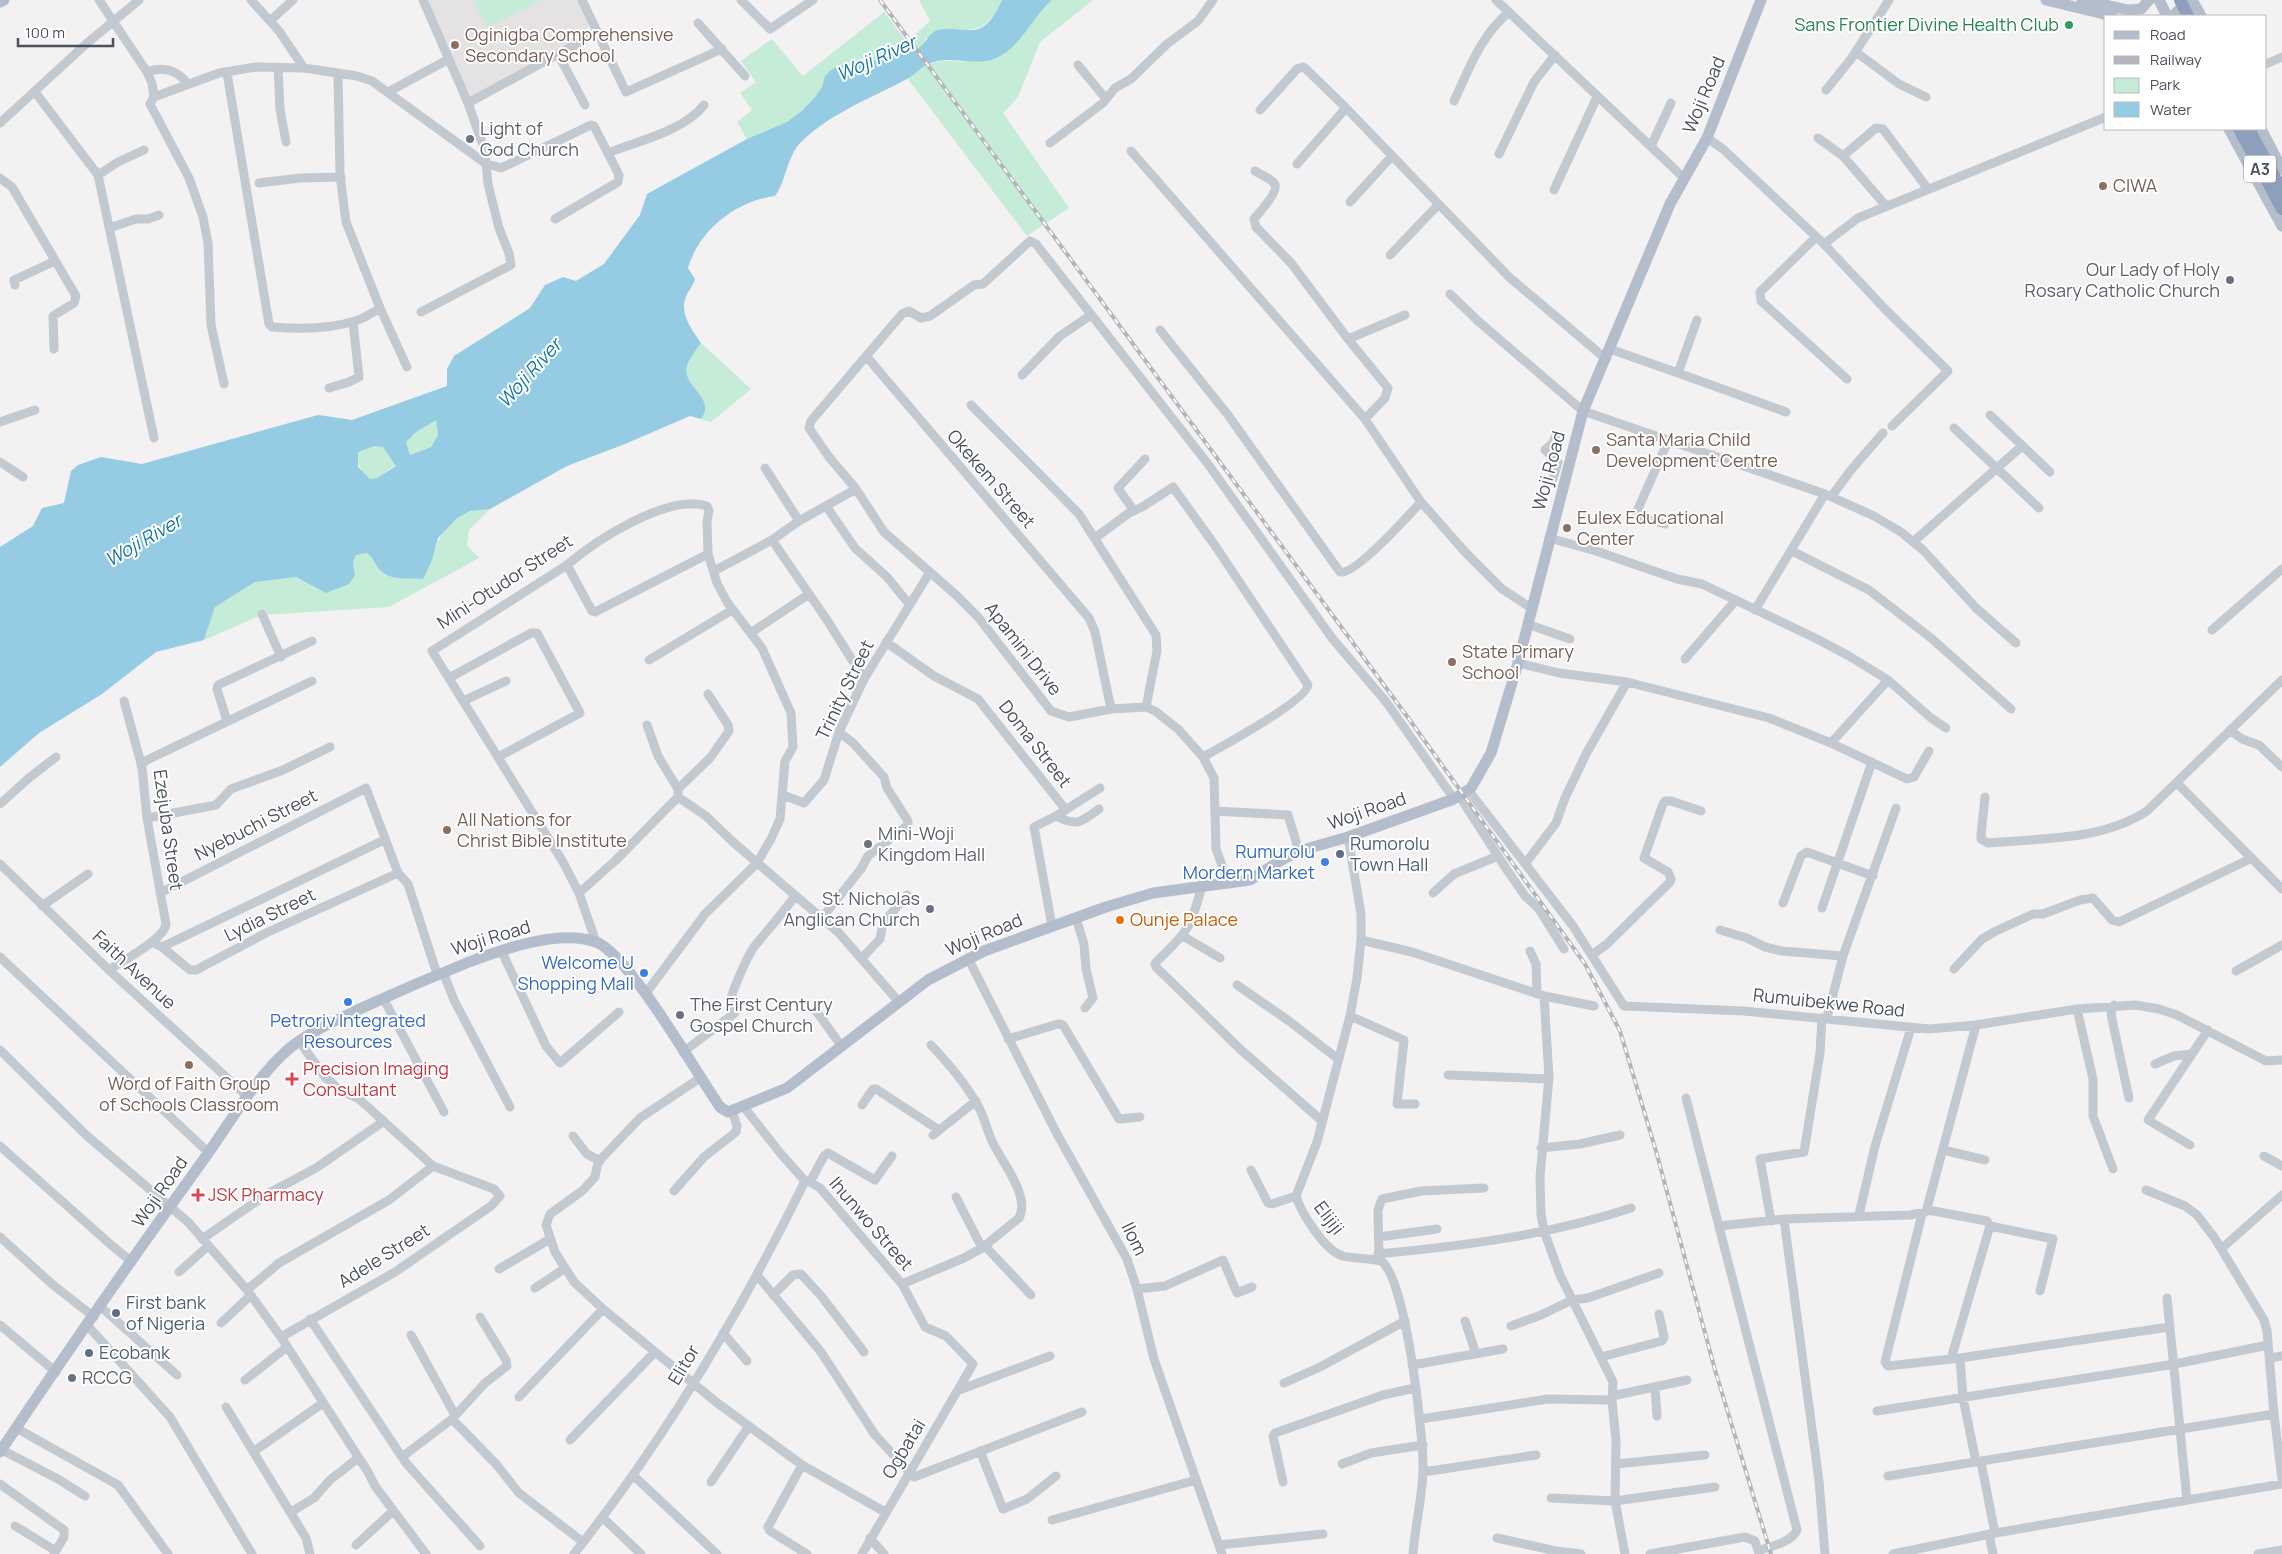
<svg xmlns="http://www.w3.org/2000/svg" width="2282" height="1554" font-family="Manrope,sans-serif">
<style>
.education{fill:#e4e2e2}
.green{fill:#c4ecd7}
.water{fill:#95cce4;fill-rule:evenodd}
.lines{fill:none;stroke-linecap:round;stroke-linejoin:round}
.minor{stroke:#c3c9d1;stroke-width:9}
.major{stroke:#b3bdcc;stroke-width:11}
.highway{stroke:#8d9fba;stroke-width:12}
.rail-casing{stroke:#b3b5ba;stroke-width:4}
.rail{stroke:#fff;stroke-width:2;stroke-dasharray:5.5;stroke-linecap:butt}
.leisure-dot{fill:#2e9e5b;stroke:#fff;stroke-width:2}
.education-dot{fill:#8d6e63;stroke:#fff;stroke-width:2}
.worship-dot{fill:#6b7280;stroke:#fff;stroke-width:2}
.service-dot{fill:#5c6f8a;stroke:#fff;stroke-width:2}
.shop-dot{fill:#3f7fe0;stroke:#fff;stroke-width:2}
.food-dot{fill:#e8710a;stroke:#fff;stroke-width:2}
.health-dot{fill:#e0444e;stroke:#fff;stroke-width:2}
.labels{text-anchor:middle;stroke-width:4;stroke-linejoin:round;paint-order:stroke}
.shield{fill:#fff;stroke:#80868d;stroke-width:1}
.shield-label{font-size:16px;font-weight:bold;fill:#4a525c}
.leisure-label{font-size:18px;fill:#27864d;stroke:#fff;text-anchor:end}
.education-label{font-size:18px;fill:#785e54;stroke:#fff;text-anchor:start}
.street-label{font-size:18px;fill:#4a525c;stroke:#fff}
.worship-label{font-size:18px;fill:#5b616d;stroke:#fff;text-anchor:start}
.service-label{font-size:18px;fill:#4e5e75;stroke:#fff;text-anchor:start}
.shop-label{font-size:18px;fill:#366cbe;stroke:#fff;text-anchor:end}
.food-label{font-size:18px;fill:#c56008;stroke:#fff;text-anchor:start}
.health-label{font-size:18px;fill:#be3a42;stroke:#fff;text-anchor:start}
.water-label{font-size:19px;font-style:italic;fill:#1a769f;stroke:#fff}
</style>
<rect width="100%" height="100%" fill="#f3f1f1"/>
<path class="education" d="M427,0H578L589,23L588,28L585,34L470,98Z"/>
<path class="green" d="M473,0H540L488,28Z
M919,0H1002L995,14L982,27L926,38L923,45L822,97L643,248L576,281L604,264L640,215L647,194L747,139L737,122L752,110L740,93L756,82L741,61L745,58L772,39L803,76L884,12L907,42L930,21Z
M1052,0H1093L1040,42L1018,97L1003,113L1069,208L1027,236L908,79C927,64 936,58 962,62Z
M701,343L751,389L711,422L701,419C718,396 678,386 688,363C691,356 697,349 701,343Z
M448,386L436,420L438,435L431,447L410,455L377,478L369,479C359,470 358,465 358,452L318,415L352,420Z
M482,508L490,509L469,530L467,545L479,558L389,607L262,615L204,640L215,607L255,582L296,577L326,592L355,575L353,562L356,555L367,553L375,560L379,569L432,560C440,531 451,515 482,508Z"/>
<path class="water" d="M1002,0H1052C1031,18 1021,48 994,59C974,66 953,56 934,62C922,65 916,75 905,80C869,99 831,113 801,142C787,156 786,182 775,196C736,201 699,230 688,268L695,279C693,285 690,289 687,294C678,312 691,328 701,343C697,349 691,356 688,363C678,386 718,396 701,419L690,416L625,444L567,466L490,509L470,511L457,518L438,538L432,560L423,579C409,578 389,581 379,569C374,563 375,560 367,553L356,555L353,562L355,575L349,584L326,593L296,577L255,582L215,607L204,640L156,652L102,694L39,733L0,767V547L33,526L42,508L64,503L71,471L78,465L101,457L142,464L318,415L352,420L447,386V369L454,356L530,308L545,285L563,277L576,281L604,264L640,215L647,194L747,139L787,122L803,110L816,96L822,87L825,76L831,70L838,66H862L872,62L891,50H899L908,53C912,51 918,49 922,45C928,40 929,33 938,30C950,27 962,31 974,30C988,29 997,11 1002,0ZM436,420L438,435L431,447L410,455L406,442L416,432ZM374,446L383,447L396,466L377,478L370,479L358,467V452Z"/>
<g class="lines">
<path class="minor" d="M99,0L147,72L152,83L154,97L150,104L189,178L203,217L208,243L211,325L224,384
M251,0L279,31L304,68
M582,0L626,92L722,49
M741,0L770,29L813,0
M1496,0L1683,177
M271,20L293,0
M698,23L745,76
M1856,52L1899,84L1926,97
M558,54L585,105
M2266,64L2282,57
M1078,65L1106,99
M278,67L280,109L286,142
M147,72C163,66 177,70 187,83
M227,73L269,324L272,327C297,329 330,329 355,321C363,319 372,313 380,308
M338,73L340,175L346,222L380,308L407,367
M1826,90L1851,59L1889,0
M35,92L98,175L154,438
M388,92L449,59
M154,97L219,73L256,67L304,68L357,76L372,81L485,163L501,168L591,125L594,126L619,175L618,182L555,219
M1454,101C1469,69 1481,35 1509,12
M468,103L597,33
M1260,110L1297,69L1303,67L1306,69L1346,108L1509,277L1606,359
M0,123L86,44L139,0
M1707,138L1723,149L1824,244L1885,309L1948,371L1892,426
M1818,138L1843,156L1886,206
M1050,143L1103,103L1115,88L1131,79L1167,44L1198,21L1213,0
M1651,146L1671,103
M1131,151L1365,419L1421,502L1466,553L1502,589L1531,608
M608,153C638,141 684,131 704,105
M1499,154L1534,82L1555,55
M1843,156L1876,128L1883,129L1928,189
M1297,164L1346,108
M1255,171C1261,175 1273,179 1275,185C1278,192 1259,213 1254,219L1256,227L1291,263L1348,339L1388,388L1385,398L1365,419
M98,175L118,162L144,150
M0,178L12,187L76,296L74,303L53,316L54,349
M259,183L300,178L341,177
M1554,190L1597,97
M1350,202L1392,156
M109,228L136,219H148L159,215
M1815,238L1760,292L1761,301L1847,379
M1824,244L1858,218L2106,117
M1390,255L1438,205
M15,285L14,280L55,261
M1450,294L1478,321L1583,411L1825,494L1874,516L1901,532L1923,550L1976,608L2016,643
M421,312L511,265L509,253L499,228L488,184L485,151L468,103L423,0
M1160,330L1228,415L1340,572C1354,576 1409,515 1421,502
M1348,339L1405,315
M1610,349L1678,373L1697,320
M866,356L1089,618L1095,632L1111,709
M1678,373L1786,412
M1022,375L1060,336L1091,315
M329,388L349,382L359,377L353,322
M971,405L1079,514L1156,635L1157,651L1146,707
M1990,415L2050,472
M0,422L35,410
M1954,428L2039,508
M0,462L23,477
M765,468L799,521
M1553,479L1558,462L1545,450L1553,443L1556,435
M1831,497L1851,470L1883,433
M826,506L855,548L887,577L909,604
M1134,511L1118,488L1145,459
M1665,524L1638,517L1637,511L1669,439
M1095,538L1129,513L1142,507L1173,487L1214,544L1308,685C1307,700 1221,747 1203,757
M1549,538L1596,551L1677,579L1702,584L1817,639L1849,656L1888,680L1931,718L1946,728
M772,540L827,620L864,679
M1913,542L2022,446
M1792,551L1869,590L1931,638L2011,709
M567,565L592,611L595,612L708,554
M714,571L772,540L799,521L856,489
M1755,610L1825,494
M262,614L281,657
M1527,624L1570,639
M2212,630L2282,569
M752,632L809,594
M886,642L934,676L978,699L1066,810
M1685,659L1736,600
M649,660L732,610
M1518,663L1559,673L1627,682L1769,718L1831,743L1907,779L1914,777L1929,751
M449,678L531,633H537L580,713L498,757
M463,701L506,681
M227,721L217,689L218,685L312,641
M647,725L658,756L678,789V795
M2230,730L2242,739L2259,745L2282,767
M1831,743L1888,680
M141,765L147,760L312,681
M2177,783L2282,889
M678,789L710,758L729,731L728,725L708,694
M1469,791L1573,926L1624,1006L1744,1011L1929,1029L1976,1025L2077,1009L2135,1005L2159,1009L2177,1015L2266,1061L2282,1060
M783,795L804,803L824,780L839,732L864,679L930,572
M678,797L706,816L733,842L839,933L899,1002
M1460,797L1507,870L1525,896L1539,909L1564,949
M1985,797L1981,835V839L1988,843C2041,838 2101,841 2147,811L2282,680
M0,804L29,778L56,757
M1215,811L1288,815L1299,851
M1056,816C1078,827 1081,822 1099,809
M147,818L216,805L231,789L283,770L330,747
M1348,837L1361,914V940L1357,978L1350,1016L1317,1142L1296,1196C1301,1213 1325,1251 1343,1256C1355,1259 1369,1258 1381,1261C1406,1277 1424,1438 1423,1471C1422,1499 1415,1526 1413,1554
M0,864L109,970L248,1097
M1525,864L1556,823L1565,798L1586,754L1627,682
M1229,884L1216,849L1214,778L1203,757L1178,729L1155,711L1146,707L1111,709L1069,717L1051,711L978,617L956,595L884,532L856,489L829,457L809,428L811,421L902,314L909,311L921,318L930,316L974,285L983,284L1030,241L1036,244L1208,464L1332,638L1387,703L1454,799
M1202,886C1191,927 1188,932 1157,961L1155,964L1156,967L1240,1049L1322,1121
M160,893L366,788L398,873L408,884L437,974
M579,893L616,860L678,797
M1433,893L1454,874L1498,856
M1783,903L1801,856L1807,852L1873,876
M42,906L88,874
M1822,908L1872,762
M1076,918L1084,944L1086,969L1093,998L1085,1008
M821,919L861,869L868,856L908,825V821L887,788L884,777L853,743L839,732
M1052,926L1034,827L1056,816L1100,788
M1720,930L1747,938L1765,947L1782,951L1843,956
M1183,936L1220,958
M1361,940L1412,952L1544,996L1594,1006
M151,942L162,947L190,970H196L266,933L398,873
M596,942L579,893L563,862L432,651L567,565C596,540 669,493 707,506L709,511L707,522L708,554L717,583L727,602L762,648L791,713L793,747L785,761L780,819L771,839L757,863L705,914L646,993
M162,947L384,840
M501,950L546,1046L560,1063L619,1012
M1530,951L1536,964L1537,994
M1592,955L1607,944L1670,882L1671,879L1668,872L1644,858L1663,804L1665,801H1671L1701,811
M0,957L209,1153
M862,958L880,939L883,923L907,895
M968,958L1056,1132L1127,1259L1137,1289L1154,1359L1222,1554
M1954,969L1982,939L1996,931L2033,914H2043L2080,900L2093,898L2112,920L2119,922L2252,858
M109,970C122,961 165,939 166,924L147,818L142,767L124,701
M2236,971L2282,945
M443,972L454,1000L510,1107
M1237,985L1289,1021L1338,1059
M1544,996L1549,1077L1540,1177L1541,1214L1544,1231L1560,1275L1613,1382L1612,1400L1616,1441L1615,1501L1625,1554
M383,998L444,1112
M2114,1005L2111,1013L2113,1024L2129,1098
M2077,1009L2093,1079V1116L2113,1169
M817,1012L842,1047
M1350,1016L1404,1040L1397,1104H1415
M1827,1018L1843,956L1896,808
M1008,1039L1058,1024L1063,1025L1119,1119L1140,1117
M0,1050L86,1135L188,1222L247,1290L281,1337L368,1472L375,1486L426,1554
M683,1052L735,1013C736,1007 730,1001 732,995C735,985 748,955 754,947C768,930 782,914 795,896
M2155,1064L2174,1056L2192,1054
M1448,1075L1549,1079
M700,1078L640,1118L598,1162L595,1177L582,1191L550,1214L546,1225L555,1252L574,1282L603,1309L716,1402L802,1465L885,1512
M1686,1098L1797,1530C1791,1543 1771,1546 1758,1551
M862,1105L873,1089H876L939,1130
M744,1107L781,1154L805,1181L810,1182L820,1188L902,1284L925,1327L946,1336L973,1364L862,1554
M933,1135L976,1101
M573,1136L587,1154L600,1161
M2190,1145L2148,1120L2208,1030
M0,1146L110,1244L132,1262
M1541,1148L1580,1144L1620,1135
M1943,1150L1985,1160
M2264,1156L2282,1166
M1251,1170L1268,1203L1272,1204L1296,1196
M810,1182L824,1156L828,1153L875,1180L892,1156
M2146,1190L2185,1206L2197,1215L2214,1237L2264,1320L2267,1331L2274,1414L2282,1479
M674,1191L704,1157L736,1132L737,1126L732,1111
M956,1197L982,1248
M1928,1210L1987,1221L1990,1226L1951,1359
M1922,1214L1885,1362L1888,1366L1960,1358L2169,1327
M1859,1215L1875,1146L1911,1028
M1784,1219L1819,1481L1825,1554
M1771,1221L1760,1159L1804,1152L1820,1053L1822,1018
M1719,1226L1784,1219L1910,1215L1926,1212L1976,1025
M1990,1226L2053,1239L2040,1291
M0,1237L52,1284L94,1317
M1379,1237L1437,1229
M202,1239L267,1194L316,1168L384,1121
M985,1246L1031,1295
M2221,1249L2282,1195
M1378,1254C1463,1246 1550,1235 1631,1208
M1379,1258L1378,1210L1382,1199L1421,1191L1484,1188
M499,1269L550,1239
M179,1272L208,1246
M757,1275L821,1352L875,1435L914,1477L1082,1412
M902,1284L964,1258L982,1248L1019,1218C1031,1196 1001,1161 992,1141C986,1128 983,1111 974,1099C962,1079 947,1062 931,1045
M535,1288L564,1269
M1137,1289L1165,1286L1223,1260L1237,1293L1252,1287
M247,1290L279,1263L389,1200L433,1166
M773,1295L793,1275L801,1274L822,1297L864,1352
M2167,1298L2187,1500
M101,1307L177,1375
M310,1319L406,1463L480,1546
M1465,1321L1476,1354
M221,1323L251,1295
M0,1325L56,1372
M88,1326L170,1417L252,1554
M1511,1326L1541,1315L1572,1300L1588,1298L1659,1273
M723,1333L747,1361
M411,1335L455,1415
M281,1337L395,1272L491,1206L500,1196L494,1189L433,1166L359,1099L340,1090L325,1077L299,1041
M1601,1357L1662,1341L1664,1337L1659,1314
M1960,1358L1963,1398L1976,1462
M2270,1358L2282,1356
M1412,1365L1503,1349
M245,1380L287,1347
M1284,1383L1320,1367L1405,1321
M1655,1387L1657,1416
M959,1390L1050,1356
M1612,1396L1687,1380
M519,1397L603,1309
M226,1407L306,1538L310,1554
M1877,1411L2175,1364L2268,1345
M452,1419L496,1464L519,1493L583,1542
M1421,1419L1548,1399L1612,1400
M16,1428L118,1485L168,1554
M570,1440L655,1352
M2,1450L58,1479L85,1496
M980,1451L1003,1509L1027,1499L1056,1476
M253,1452L323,1403
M402,1457L452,1419L485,1383L507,1366L506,1360L480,1317
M1981,1462L1995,1533
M1342,1464L1371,1453L1423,1445
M1616,1464L1705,1455
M802,1465L768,1527L770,1531L807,1554
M1423,1472L1536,1455
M634,1476L717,1554
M1888,1476L2274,1414
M711,1482L749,1426
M1283,1482L1273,1436L1275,1433L1383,1395L1415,1388
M0,1484L64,1530V1537L54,1554
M1551,1498L1615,1501L1715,1487
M291,1512L314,1498L330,1480L358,1458
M603,1518L641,1554
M1052,1520L1196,1480
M15,1526L56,1551
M1989,1534L1993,1554
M870,1538L884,1554
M1497,1538L1556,1551L1581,1554
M356,1545L393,1511
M1219,1545L1323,1534
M574,1554C664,1440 741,1312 805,1181
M1650,1554L1745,1537L1755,1541L1759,1554
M1893,1554L1995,1533L2282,1484
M2258,1554L2282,1550"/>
<path class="major" d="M2046,0L2112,16
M2082,0L2128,10L2141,9L2149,0
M2159,0L2167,16
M2192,0L2201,16
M0,2L4,0
M2173,16L2183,6L2185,0
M2229,129L2282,226
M2261,129L2282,169
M0,1452C64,1356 131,1260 199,1166C227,1128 255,1077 291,1047C313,1030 339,1019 364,1007C399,991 434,976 469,962C503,949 560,929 596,942C628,953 697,1074 720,1107L728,1112L787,1088L928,980L984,951L1106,907L1153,893L1250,880L1283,859L1299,851L1348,837L1454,799L1471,788L1491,753L1518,663L1583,411L1670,204L1707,138L1761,0"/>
<path class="highway" d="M2180,0L2188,16
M2239,129L2282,209
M2249,129L2282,190"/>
<g class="rail-casing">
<path id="rail" d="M880,0L1409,719L1585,964L1620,1031L1656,1151L1715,1370L1771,1554"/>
</g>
<use href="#rail" class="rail"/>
</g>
<circle class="leisure-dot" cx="2069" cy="25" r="5"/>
<g class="education-dot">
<circle cx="455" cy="45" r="5"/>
<circle cx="2103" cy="186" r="5"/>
<circle cx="1596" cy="450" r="5"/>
<circle cx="1567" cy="528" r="5"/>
<circle cx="1452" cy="662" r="5"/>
<circle cx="447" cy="830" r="5"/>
<circle cx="189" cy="1065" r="5"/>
</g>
<g class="worship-dot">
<circle cx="470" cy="139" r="5"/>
<circle cx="2230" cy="280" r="5"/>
<circle cx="868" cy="844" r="5"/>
<circle cx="930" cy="909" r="5"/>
<circle cx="680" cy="1015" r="5"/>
<circle cx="72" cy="1378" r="5"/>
</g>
<g class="service-dot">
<circle cx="1340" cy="854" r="5"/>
<circle cx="116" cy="1313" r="5"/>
<circle cx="89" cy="1353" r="5"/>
</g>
<g class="shop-dot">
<circle cx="1325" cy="862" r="5"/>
<circle cx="644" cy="973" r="5"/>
<circle cx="348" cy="1002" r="5"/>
</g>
<circle class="food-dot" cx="1120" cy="920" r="5"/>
<g class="health-dot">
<path d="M289.5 1071.5h5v5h5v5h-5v5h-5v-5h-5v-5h5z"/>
<path d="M195.5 1187.5h5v5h5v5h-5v5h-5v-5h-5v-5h5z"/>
</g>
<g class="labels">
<rect class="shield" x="2244" y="155.5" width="32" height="27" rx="4"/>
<g class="shield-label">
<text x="2260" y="175">A3</text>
</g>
<g class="leisure-label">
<text x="2059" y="31">Sans Frontier Divine Health Club</text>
</g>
<g class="education-label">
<text x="465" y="41">Oginigba Comprehensive<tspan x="465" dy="21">Secondary School</tspan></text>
<text x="2113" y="192">CIWA</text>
<text x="1606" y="446">Santa Maria Child<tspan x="1606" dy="21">Development Centre</tspan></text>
<text x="1577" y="524">Eulex Educational<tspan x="1577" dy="21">Center</tspan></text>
<text x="1462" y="658">State Primary<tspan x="1462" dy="21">School</tspan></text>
<text x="457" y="826">All Nations for<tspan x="457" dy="21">Christ Bible Institute</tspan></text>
<text x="189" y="1090" text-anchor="middle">Word of Faith Group<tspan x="189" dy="21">of Schools Classroom</tspan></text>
</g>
<g class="street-label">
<text transform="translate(1704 95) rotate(-67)" y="6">Woji Road</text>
<text transform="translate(1549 471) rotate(-75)" y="6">Woji Road</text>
<text transform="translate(991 479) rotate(49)" y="6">Okekem Street</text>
<text transform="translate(505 582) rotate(-33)" y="6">Mini-Otudor Street</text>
<text transform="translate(1023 649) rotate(52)" y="6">Apamini Drive</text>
<text transform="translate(845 690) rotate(-64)" y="6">Trinity Street</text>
<text transform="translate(1035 744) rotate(52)" y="6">Doma Street</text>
<text transform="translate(1367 811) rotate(-19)" y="6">Woji Road</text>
<text transform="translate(256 825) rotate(-27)" y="6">Nyebuchi Street</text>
<text transform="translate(168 830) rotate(82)" y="6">Ezejuba Street</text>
<text transform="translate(270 915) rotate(-26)" y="6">Lydia Street</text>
<text transform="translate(984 935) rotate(-23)" y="6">Woji Road</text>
<text transform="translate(491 938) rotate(-17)" y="6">Woji Road</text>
<text transform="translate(134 970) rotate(43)" y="6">Faith Avenue</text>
<text transform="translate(1829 1003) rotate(6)" y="6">Rumuibekwe Road</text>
<text transform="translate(160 1192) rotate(-55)" y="6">Woji Road</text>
<text transform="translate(1329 1218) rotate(53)" y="6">Elijiji</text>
<text transform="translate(871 1224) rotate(49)" y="6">Ihunwo Street</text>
<text transform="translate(1134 1239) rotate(64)" y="6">Ilom</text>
<text transform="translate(384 1256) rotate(-32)" y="6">Adele Street</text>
<text transform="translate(684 1365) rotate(-59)" y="6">Elitor</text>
<text transform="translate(904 1449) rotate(-59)" y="6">Ogbatai</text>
</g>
<g class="worship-label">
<text x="480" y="135">Light of<tspan x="480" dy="21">God Church</tspan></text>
<text x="2220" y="276" text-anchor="end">Our Lady of Holy<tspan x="2220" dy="21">Rosary Catholic Church</tspan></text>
<text x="878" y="840">Mini-Woji<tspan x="878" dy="21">Kingdom Hall</tspan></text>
<text x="920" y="905" text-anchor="end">St. Nicholas<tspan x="920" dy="21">Anglican Church</tspan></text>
<text x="690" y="1011">The First Century<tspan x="690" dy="21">Gospel Church</tspan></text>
<text x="82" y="1384">RCCG</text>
</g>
<g class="service-label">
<text x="1350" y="850">Rumorolu<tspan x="1350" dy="21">Town Hall</tspan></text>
<text x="126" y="1309">First bank<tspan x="126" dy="21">of Nigeria</tspan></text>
<text x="99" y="1359">Ecobank</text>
</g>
<g class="shop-label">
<text x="1315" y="858">Rumurolu<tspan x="1315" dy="21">Mordern Market</tspan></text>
<text x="634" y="969">Welcome U<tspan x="634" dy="21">Shopping Mall</tspan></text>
<text x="348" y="1027" text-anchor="middle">Petroriv Integrated<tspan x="348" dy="21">Resources</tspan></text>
</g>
<g class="food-label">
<text x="1130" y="926">Ounje Palace</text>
</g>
<g class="health-label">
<text x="303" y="1075">Precision Imaging<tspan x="303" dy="21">Consultant</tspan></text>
<text x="208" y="1201">JSK Pharmacy</text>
</g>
<g class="water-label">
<text transform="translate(876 58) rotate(-24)" y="7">Woji River</text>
<text transform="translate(529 373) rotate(-48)" y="7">Woji River</text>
<text transform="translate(143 540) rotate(-30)" y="7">Woji River</text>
</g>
</g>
<rect x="2104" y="15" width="162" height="115" fill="#ffffff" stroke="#b7babe"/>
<rect x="2114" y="31" width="25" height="8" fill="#b3bdcc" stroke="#b7babe"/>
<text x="2150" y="40" font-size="15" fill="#4a525c">Road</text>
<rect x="2114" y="56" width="25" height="8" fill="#b3b5ba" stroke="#b7babe"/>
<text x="2150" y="65" font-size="15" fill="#4a525c">Railway</text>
<rect x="2114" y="78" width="25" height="15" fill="#c4ecd7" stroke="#b7babe"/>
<text x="2150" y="90" font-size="15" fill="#4a525c">Park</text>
<rect x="2114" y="102" width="25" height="15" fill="#95cce4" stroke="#b7babe"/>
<text x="2150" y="115" font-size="15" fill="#4a525c">Water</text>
<path d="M18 38v8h95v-8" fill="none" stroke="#4a525c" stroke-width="2.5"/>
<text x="25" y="38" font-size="15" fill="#4a525c" stroke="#ffffff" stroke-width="4" paint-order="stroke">100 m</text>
</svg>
